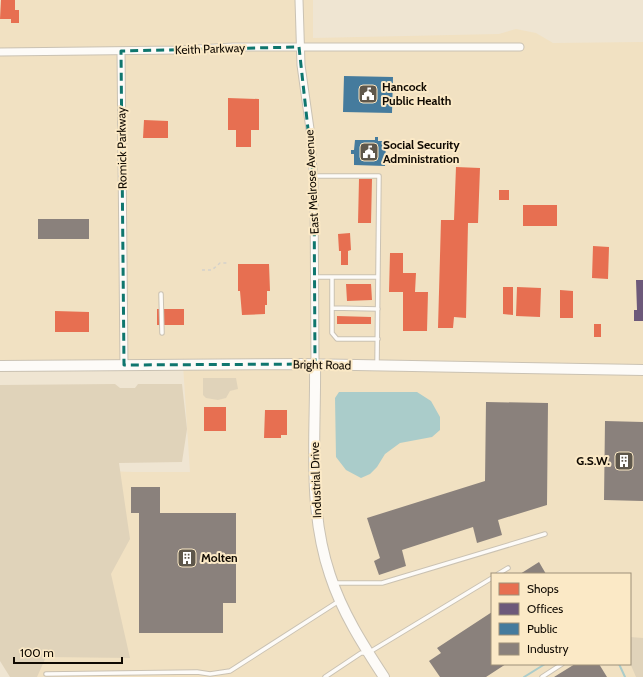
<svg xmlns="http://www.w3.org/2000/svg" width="643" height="677" font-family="Cabin,sans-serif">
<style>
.built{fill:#f1e1c2;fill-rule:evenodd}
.green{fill:#e0d3ba}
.water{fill:#aaccca}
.shops{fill:#e76f51}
.offices{fill:#6d597a}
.public{fill:#457b9d}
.industry{fill:#8a817c}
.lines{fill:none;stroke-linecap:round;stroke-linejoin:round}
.stream{stroke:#aaccca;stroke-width:2}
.lane-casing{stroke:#cac2b3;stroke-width:5.5}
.street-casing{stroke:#cac2b3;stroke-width:9}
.secondary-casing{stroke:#cac2b3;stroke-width:12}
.path{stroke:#d3d1cb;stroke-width:1.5;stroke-dasharray:3 3;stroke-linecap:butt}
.lane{stroke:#fdfbf8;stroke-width:3.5}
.street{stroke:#fdfbf8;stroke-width:7}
.secondary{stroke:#fdfbf8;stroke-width:10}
.marked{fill:none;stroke:#0f766e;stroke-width:3;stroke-dasharray:8 5;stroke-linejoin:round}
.labels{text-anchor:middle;stroke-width:4;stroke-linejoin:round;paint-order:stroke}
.street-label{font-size:12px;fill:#100a02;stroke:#fbe9c6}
.poi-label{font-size:12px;font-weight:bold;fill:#100a02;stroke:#fbe9c6;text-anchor:start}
</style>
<rect width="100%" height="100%" fill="#efe5d2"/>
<path class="built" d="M0,0H313V38L499,34L516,29L536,33L553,43L643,42V677H10L0,467L133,472H190L183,365L0,366ZM492,574H630V664H492Z"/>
<path class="green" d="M203,378H236L238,389L230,391L226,398L218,400L206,398L203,395Z
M115,384L120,388H135L138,384H182L187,429L182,462L119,463L130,539L111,574L130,658L46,657L37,677H10L0,661V385Z
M630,637L643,638V677H636L630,663Z"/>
<path class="water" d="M339,392H417L431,401L440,417V430L432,437L400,443L385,454L377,467L370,474L361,478L346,470L336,457L335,398Z"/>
<path class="shops" d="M1,0H15V10H19V23H11V19H0Z
M228,98L259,99V130H251V147H236V130H228Z
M144,120L168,121V138H143Z
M456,167L480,168L478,223H468L466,318L454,317L453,328H438L441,220H454Z
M359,179H372L371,223H358Z
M499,190H509V200H499Z
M523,205H557V226H523Z
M350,233L351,250L348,251V265H341V251H339L338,234Z
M593,246L609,247L608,279L592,278Z
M390,253H403V273H416L415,292H428L427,331H403V292H389Z
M238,264H269L270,291H267V305H265V314L242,315L240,291H238Z
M346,284H371L372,300L347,301Z
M503,287H513V315L503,314Z
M517,287L541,288L540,317L516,316Z
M560,290L573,291V318H560Z
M157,309H184V325H157Z
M55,311L89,312V332H55Z
M337,316L371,317V324H337Z
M594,324H601V337H594Z
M204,407H226V431H204Z
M265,410H287V435H281V438H264Z"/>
<path class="offices" d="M636,280H643V321H634V310H637Z"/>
<path class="public" d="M344,76L393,77L392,113L343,112Z
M375,137H378V141H386L385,166L354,165V154H351V150H354L355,140H375Z"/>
<path class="industry" d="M38,219H89V239H38Z
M486,402L548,403L547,505L498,520L502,535L477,543L473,527L402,550L406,566L379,575L374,561L380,558L367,518L485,481Z
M605,421L643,422V501L604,500Z
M131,487H160V513H236V603H223V633H139V513H131Z
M539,562L546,574H520Z
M492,612V664H506L486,677H440L429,661L441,653L437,648Z
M575,664H599L607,677H554Z"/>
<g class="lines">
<path class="stream" d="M619,664L625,677
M524,677L545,664"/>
<g class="lane-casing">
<path id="lane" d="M314,176H379L377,364
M315,277H378
M332,277V333L337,339H378
M161,294L162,333
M332,308L378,309
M498,574L508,568
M334,583H382L545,534
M46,674L197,672L210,674L230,671L339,601
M325,677L361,653H368L492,578
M542,677L562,664"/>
</g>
<g class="street-casing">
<path id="street" d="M299,0L301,65L310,129L314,184L315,364
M121,51L124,365
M0,52L179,50L233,47H520"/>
</g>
<g class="secondary-casing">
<path id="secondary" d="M315,364C316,435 307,507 330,575C342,612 363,645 384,677
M0,366L300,364L643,370"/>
</g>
<path class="path" d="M202,270H212L220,263H228"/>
<use href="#lane" class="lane"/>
<use href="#street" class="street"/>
<use href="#secondary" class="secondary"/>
</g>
<path class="marked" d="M299,47L314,184L315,364L124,365L121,51Z"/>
<defs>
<g id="civic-square" transform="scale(1)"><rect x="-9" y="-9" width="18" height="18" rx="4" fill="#5e574b" stroke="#fbe9c6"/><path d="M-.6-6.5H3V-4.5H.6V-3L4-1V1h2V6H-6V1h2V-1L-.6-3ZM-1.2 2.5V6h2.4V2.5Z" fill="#fff"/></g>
<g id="building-square" transform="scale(1)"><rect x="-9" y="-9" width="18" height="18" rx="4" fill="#5e574b" stroke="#fbe9c6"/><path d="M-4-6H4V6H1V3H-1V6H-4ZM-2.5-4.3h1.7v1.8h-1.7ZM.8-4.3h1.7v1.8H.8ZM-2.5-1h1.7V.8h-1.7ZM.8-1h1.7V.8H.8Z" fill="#fff"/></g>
</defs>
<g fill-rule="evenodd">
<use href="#civic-square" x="368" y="94"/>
<use href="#civic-square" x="369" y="152"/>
<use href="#building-square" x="624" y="461"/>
<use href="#building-square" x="187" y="558"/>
</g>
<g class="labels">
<g class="street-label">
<text transform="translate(210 49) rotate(-2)" y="4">Keith Parkway</text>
<text transform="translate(122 148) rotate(-91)" y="4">Romick Parkway</text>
<text transform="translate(312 182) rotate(-93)" y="4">East Melrose Avenue</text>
<text transform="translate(322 365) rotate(1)" y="4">Bright Road</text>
<text transform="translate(316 480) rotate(-92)" y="4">Industrial Drive</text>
</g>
<g class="poi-label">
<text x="382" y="91">Hancock<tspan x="382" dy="14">Public Health</tspan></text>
<text x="383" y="149">Social Security<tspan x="383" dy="14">Administration</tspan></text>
<text x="610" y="465" text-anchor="end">G.S.W.</text>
<text x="201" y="562">Molten</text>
</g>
</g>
<rect x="491" y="573" width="140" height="92" fill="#fbe9c6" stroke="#9d9078"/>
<rect x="499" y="583" width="20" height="12" fill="#e76f51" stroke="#9d9078"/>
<text x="527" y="593" font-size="12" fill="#100a02">Shops</text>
<rect x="499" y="603" width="20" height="12" fill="#6d597a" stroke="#9d9078"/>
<text x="527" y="613" font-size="12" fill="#100a02">Offices</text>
<rect x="499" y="623" width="20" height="12" fill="#457b9d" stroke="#9d9078"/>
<text x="527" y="633" font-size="12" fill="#100a02">Public</text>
<rect x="499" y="643" width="20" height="12" fill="#8a817c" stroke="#9d9078"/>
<text x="527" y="653" font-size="12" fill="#100a02">Industry</text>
<path d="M14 657v6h108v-6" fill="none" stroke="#100a02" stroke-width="2"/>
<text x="20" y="657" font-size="12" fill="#100a02" stroke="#fbe9c6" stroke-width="3" paint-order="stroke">100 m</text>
</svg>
